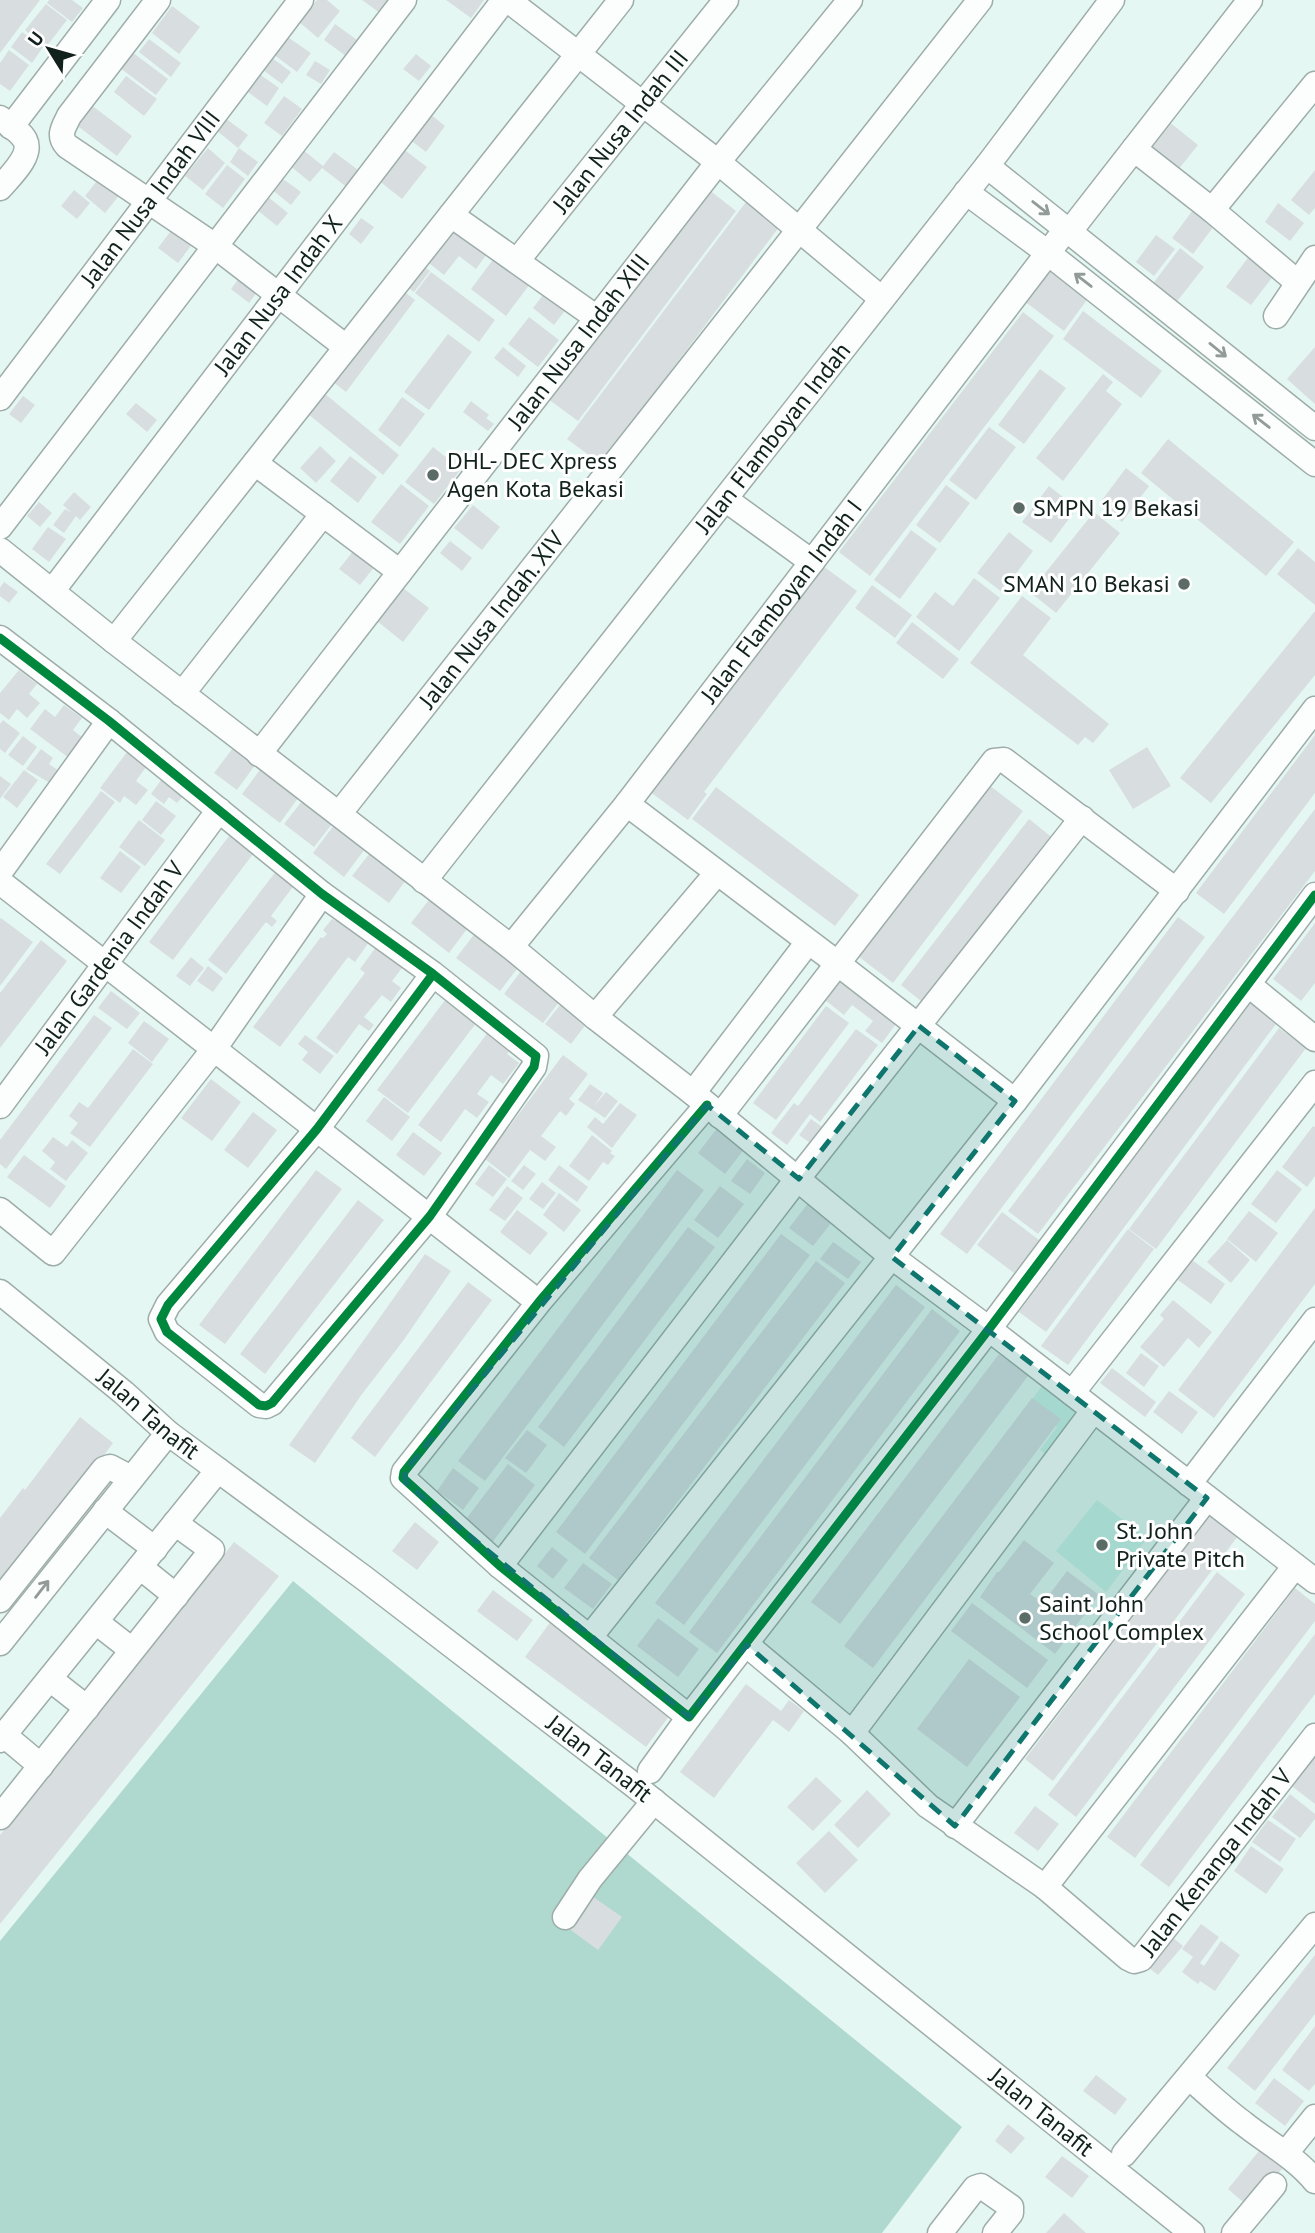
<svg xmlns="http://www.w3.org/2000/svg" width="1315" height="2233" font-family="'PT Sans',sans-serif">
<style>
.green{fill:#cbf0e6}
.forest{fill:#afd9ce}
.building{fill:#d8dde0}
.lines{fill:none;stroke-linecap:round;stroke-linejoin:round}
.minor-casing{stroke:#9eada9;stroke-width:27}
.minor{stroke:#fbfefd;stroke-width:24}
.cycleway-casing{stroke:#fff;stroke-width:13}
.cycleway{stroke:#00873e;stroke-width:9}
.oneway{stroke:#929b98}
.marked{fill:#0f766e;fill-opacity:0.2;stroke:#0f766e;stroke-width:5;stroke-dasharray:14 9;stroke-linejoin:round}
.poi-dot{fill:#5b6c67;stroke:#fff;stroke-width:2.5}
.labels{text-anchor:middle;stroke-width:6;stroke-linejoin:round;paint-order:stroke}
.street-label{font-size:24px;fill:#11211c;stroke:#fff}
.poi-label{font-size:24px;fill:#11211c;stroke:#fff;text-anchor:start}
</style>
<rect width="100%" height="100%" fill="#e5f7f2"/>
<path class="green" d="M1047,1379L1090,1412L1053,1460L1040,1450L1057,1427L1028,1405Z
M1097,1500L1147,1538L1106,1592L1056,1551Z"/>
<path class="forest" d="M293,1581L962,2127L882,2233H0V1941Z"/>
<path class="building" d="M0,0H40L0,53Z
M49,0H72L83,8L72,22L47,3Z
M317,0H327L340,11L318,38L299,22Z
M362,0H390L380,13Z
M446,0H484L471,18Z
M46,4L67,20L46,47L25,30Z
M172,6L200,27L179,54L152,33Z
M335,24L357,40L346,56L324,40Z
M22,32L43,47L32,63L11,47Z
M286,36L311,53L297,72L273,54Z
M149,39L181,63L171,77L139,52Z
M9,50L29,65L10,91L0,84V63Z
M132,52L168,79L156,95L120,68Z
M416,54L431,66L419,81L403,69Z
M272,58L291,72L282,84L263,70Z
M315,61L330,70L321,84L306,75Z
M258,73L279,88L267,106L245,90Z
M126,76L157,99L144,116L114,92Z
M284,96L302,109L282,136L264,123Z
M90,104L132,136L117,156L75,124Z
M429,113L445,126L426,152L409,139Z
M1163,117L1198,145L1178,170L1143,141Z
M225,118L248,135L238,148L216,130Z
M297,145L323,166L334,152L361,172L348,188L322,168L310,182L284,161Z
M398,145L427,167L402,199L373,176Z
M208,148L225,163L203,190L185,176Z
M239,148L258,162L248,176L230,162Z
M227,165L245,179L223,208L205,194Z
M1315,170V208L1309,215L1291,200Z
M279,176L301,192L291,205L270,188Z
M100,177L121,193L105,213L85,196Z
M703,185L736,211L578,421L544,396Z
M74,190L90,203L77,219L61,206Z
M263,193L288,213L277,226L252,206Z
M749,198L782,223L601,464L567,439Z
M1278,203L1304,223L1290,241L1265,222Z
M1193,210L1214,226L1193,254L1172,238Z
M361,218L374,227L361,244L349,234Z
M456,220L487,254L476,269L459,256L444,275L425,260Z
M173,228L193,243L178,263L158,248Z
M1156,235L1175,249L1154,276L1136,262Z
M1180,248L1204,267L1175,304L1151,286Z
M1253,251L1278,270L1251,305L1226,287Z
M498,253L533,280L506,316L471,289Z
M416,261L430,271L414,292L400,281Z
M1052,263L1092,293L1064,331L1024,301Z
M431,272L495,320L479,342L415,293Z
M242,274L260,288L249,303L231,289Z
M397,286L415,300L346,392L328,378Z
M546,291L567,308L554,325L533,308Z
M1083,311L1162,371L1141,398L1063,339Z
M1023,312L1054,336L870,576L839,552Z
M529,317L559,340L538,367L508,344Z
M448,334L472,352L429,410L404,392Z
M503,347L526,366L518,377L494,358Z
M1315,347V404L1287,379Z
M1040,369L1066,388L1024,444L998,425Z
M1103,374L1113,382L1106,391L1122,404L1063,481L1036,458Z
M324,393L399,455L383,475L308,414Z
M23,396L35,405L21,423L9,414Z
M402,397L425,414L400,447L378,430Z
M471,401L489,415L486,418L494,424L488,431L463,412Z
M136,403L157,420L147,432L126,414Z
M989,427L1016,447L976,500L949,480Z
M1168,439L1294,542L1266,576L1141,473Z
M320,446L336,461L316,483L300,468Z
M433,447L461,469L434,504L405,482Z
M350,456L377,477L358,503L330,481Z
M1126,468L1149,486L1122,522L1099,504Z
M401,484L429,506L400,544L371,522Z
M946,485L970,503L940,543L916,525Z
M1049,486L1077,508L1051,543L1022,522Z
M74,492L91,507L80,520L76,516L64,533L53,525L65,509L72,513L63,505Z
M39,502L52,513L40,527L27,516Z
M473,505L500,527L482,550L454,528Z
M1094,512L1120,533L1056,613L1030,592Z
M48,527L66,539L49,562L32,549Z
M911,530L937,549L900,599L874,580Z
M1009,532L1033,551L1002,592L977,573Z
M450,541L472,558L462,571L440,553Z
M358,545L379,561L360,585L339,569Z
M1298,548L1315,562V605L1277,574Z
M823,566L857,591L704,792L707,794L688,820L645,788Z
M974,578L1000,598L959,651L916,617L935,592L953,606Z
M4,582L18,592L9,603L0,596V588Z
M872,585L912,615L895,638L855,608Z
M403,588L429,608L403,642L377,621Z
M1022,596L1051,618L1023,655L1109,724L1093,743L1085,737L1078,745L970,663Z
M1315,611V675L1211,803L1180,778Z
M912,622L959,659L943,679L896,643Z
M19,670L37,684L29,694L40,703L27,718L17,709L9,720L0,713V693Z
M64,705L82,718L73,730L84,739L69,758L30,729L45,709L55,717Z
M3,720L20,733L5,753L0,749V724Z
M1315,735V793L1224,914L1196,893Z
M23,736L37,747L23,766L8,755Z
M236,744L258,761L237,790L214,773Z
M1147,747L1171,786L1133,809L1109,770Z
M41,749L53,758L49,764L59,771L50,783L26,769Z
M127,752L146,767L136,781L148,790L136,805L124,796L120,803L100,788Z
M265,763L303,791L280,823L242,794Z
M24,770L38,780L17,808L3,797Z
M0,776L11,784L0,799Z
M164,776L184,795L177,803L169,797L164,804L151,794Z
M989,785L1023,811L893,983L858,956Z
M716,787L859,895L835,926L692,819Z
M101,791L115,802L60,874L46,864Z
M306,796L336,819L314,847L284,824Z
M156,801L176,816L161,835L142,820Z
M1315,809V871L1038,1234L1008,1211Z
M340,817L371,841L344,877L313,853Z
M1029,819L1054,839L926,1005L901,985Z
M139,820L165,840L145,866L119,847Z
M229,836L253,854L173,960L149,942Z
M373,849L409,876L389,903L352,876Z
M120,851L141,867L121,893L100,878Z
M277,870L295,884L271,916L277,921L272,927L266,922L226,974L208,960Z
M432,896L470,925L449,953L411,923Z
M1178,917L1205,937L967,1254L940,1234Z
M1,918L33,942L0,986V919Z
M332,919L336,921L338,919L369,942L355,962L348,957L280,1047L253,1027L321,937L323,938L327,934L323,930Z
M1315,923V983L1301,1001L1273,979Z
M476,932L520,965L500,991L456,958Z
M41,940L67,961L0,1048V993Z
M376,947L405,964L392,981L401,988L391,1002L382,995L364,1017L374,1025L369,1031L359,1024L337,1054L316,1038L365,973L360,969Z
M191,957L204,968L190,986L176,976Z
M208,966L223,978L213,992L197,981Z
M524,967L563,997L543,1023L504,994Z
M846,973L901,1017L882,1043L865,1031L873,1021L852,1005L844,1015L825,1000Z
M111,991L140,1013L127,1029L98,1008Z
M449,995L480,1018L408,1113L377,1090Z
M564,1000L590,1019L571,1044L545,1024Z
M1252,1001L1279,1020L1046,1332L1019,1312Z
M826,1006L849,1023L776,1120L753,1103Z
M94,1015L112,1028L6,1169L0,1164V1140Z
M144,1021L169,1039L152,1062L128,1043Z
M492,1027L515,1044L507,1054L519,1063L503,1084L491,1075L477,1094L489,1102L477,1118L465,1109L441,1142L418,1125Z
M1279,1028L1306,1048L1156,1249L1129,1229Z
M856,1029L878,1045L820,1122L810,1114L787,1145L771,1133L794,1103L798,1106Z
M305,1035L334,1056L320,1074L302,1060L308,1052L298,1044Z
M133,1049L153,1064L90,1147L70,1133L78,1123L69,1116L79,1102L88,1108Z
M563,1055L588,1074L569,1099L575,1104L566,1116L560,1111L541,1136L556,1147L545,1161L530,1150L509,1178L485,1159Z
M211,1079L241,1102L212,1141L181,1118Z
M590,1084L603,1093L594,1106L606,1092L618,1101L605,1118L578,1100Z
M384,1097L410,1117L392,1141L366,1121Z
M620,1103L637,1115L612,1148L587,1127L595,1117L603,1124Z
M253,1112L277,1130L248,1168L224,1150Z
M811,1119L828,1131L816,1147L799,1135Z
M1313,1126L1315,1127V1176L1307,1187L1282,1167Z
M718,1127L745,1148L725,1174L698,1153Z
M413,1132L442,1153L424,1176L396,1155Z
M592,1135L612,1151L610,1153L615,1156L608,1165L603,1162L589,1181L569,1166Z
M53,1137L67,1147L72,1140L88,1153L66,1181L50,1169L55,1162L42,1151Z
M24,1155L66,1186L50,1208L7,1177Z
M747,1159L765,1173L750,1194L731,1181Z
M489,1165L507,1179L493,1197L475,1184Z
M524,1165L536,1174L523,1190L511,1181Z
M559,1165L588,1187L577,1202L548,1180Z
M316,1170L342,1189L225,1344L199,1325Z
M677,1170L704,1190L485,1481L458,1461Z
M1277,1170L1302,1189L1276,1223L1251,1204Z
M542,1182L556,1193L543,1209L529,1199Z
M507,1186L523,1198L505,1221L489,1210Z
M720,1186L744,1204L718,1238L694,1220Z
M559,1193L581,1210L564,1232L543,1215Z
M812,1198L836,1217L813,1246L789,1228Z
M358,1200L384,1220L265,1374L240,1354Z
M1315,1208V1284L1214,1418L1178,1390Z
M517,1210L548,1233L530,1255L500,1232Z
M1249,1211L1278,1233L1256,1262L1227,1239Z
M1002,1212L1039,1240L1014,1273L977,1245Z
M688,1227L715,1247L564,1447L538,1427Z
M1128,1229L1154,1249L1068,1365L1041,1346Z
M781,1234L810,1255L585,1554L556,1532Z
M1227,1240L1250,1260L1231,1283L1207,1262Z
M833,1242L861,1262L848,1279L820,1259Z
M425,1254L451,1271L403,1341L362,1394L315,1463L289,1445Z
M1192,1260L1225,1284L1211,1304L1178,1280Z
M816,1261L845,1283L618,1580L589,1558Z
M468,1282L492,1300L375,1457L351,1438Z
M896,1285L925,1307L684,1625L655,1603Z
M1173,1300L1212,1332L1199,1348L1188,1338L1164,1367L1140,1347L1164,1319L1160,1315Z
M932,1309L960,1331L717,1653L689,1632Z
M1141,1353L1159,1366L1144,1387L1126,1373Z
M999,1354L1028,1376L840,1624L811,1602Z
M1112,1368L1156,1402L1145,1417L1100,1383Z
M1169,1391L1198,1412L1182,1434L1153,1412Z
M1032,1398L1061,1419L873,1668L844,1646Z
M80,1417L113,1443L81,1486L0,1584V1518L23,1488L25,1490Z
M527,1430L547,1445L526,1473L505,1458Z
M508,1464L535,1485L491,1544L463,1523Z
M453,1468L479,1488L463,1510L437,1491Z
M1213,1511L1241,1532L1053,1781L1025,1759Z
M415,1522L439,1542L417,1570L392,1551Z
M1024,1540L1054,1563L1030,1594L1043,1603L1067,1571L1099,1595L1055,1654L980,1597L997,1572H999Z
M234,1542L279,1576L0,1924V1835Z
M552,1547L568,1560L553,1579L537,1566Z
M583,1563L612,1584L593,1609L564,1588Z
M1217,1572L1245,1594L1076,1817L1048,1795Z
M1295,1588L1315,1604V1621L1135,1858L1107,1837Z
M493,1590L533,1620L517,1641L477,1611Z
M972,1603L1048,1660L1027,1688L951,1631Z
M658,1618L699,1649L678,1677L637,1646Z
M551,1621L673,1711L646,1747L525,1657Z
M1315,1634V1694L1169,1887L1140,1865Z
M969,1659L1020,1697L967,1767L917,1729Z
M746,1684L781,1711L789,1700L804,1711L789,1732L773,1720L714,1798L680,1772Z
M1315,1750V1804L1289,1784Z
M816,1777L842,1801L813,1831L787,1807Z
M867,1790L891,1814L858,1848L834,1825Z
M1290,1794L1315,1814V1819L1300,1838L1272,1817Z
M1035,1806L1059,1824L1038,1851L1014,1833Z
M1268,1820L1296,1839L1280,1862L1252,1842Z
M829,1831L858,1860L825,1893L796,1863Z
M1251,1846L1284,1869L1266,1894L1234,1871Z
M592,1896L622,1917L598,1950L568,1928Z
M1201,1924L1219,1937L1200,1963L1204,1966L1221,1941L1240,1955L1215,1991L1200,1981L1198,1984L1182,1972L1193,1957L1182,1949Z
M1171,1936L1183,1946L1158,1975L1145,1965Z
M1315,1955V2014L1255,2091L1227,2068Z
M1315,2026V2084L1309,2091L1282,2070Z
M1096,2075L1127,2099L1115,2115L1083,2091Z
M1274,2078L1304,2101L1285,2126L1255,2103Z
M1008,2124L1025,2138L1011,2154L995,2141Z
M1267,2141L1290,2159L1250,2208L1228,2189Z
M1062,2156L1089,2176L1072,2198L1045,2177Z
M1064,2213L1086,2233H1046Z"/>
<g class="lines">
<g class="minor-casing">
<g id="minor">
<path d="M158,0L69,116C64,127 57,135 67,146L215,246L346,347"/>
<path d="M508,0L718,162L882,299"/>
<path d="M0,118C8,124 20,131 25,140C33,156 9,177 0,188"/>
<path d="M11,127L108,0"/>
<path d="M1134,149L1212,210L1297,282"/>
<path d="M987,166L1315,428"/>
<path d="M966,192L1048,253L1315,464"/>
<path d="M1212,210L1315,84"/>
<path d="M451,215L597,318"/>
<path d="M1070,231L1250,0"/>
<path id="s1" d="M517,261L726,0"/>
<path d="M1276,316L1315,258"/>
<path id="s2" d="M0,398L301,0"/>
<path d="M255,463L400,572"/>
<path d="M725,499L812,562"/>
<path d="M0,527L404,0"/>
<path d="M0,550L114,641L511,947L595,1017L693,1093L892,1257L989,1329L1315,1581"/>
<path id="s3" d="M53,590L504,0"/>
<path d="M0,638L109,721L322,894L433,974L536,1056L534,1067L430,1216L272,1403L266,1406L259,1405L167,1332L161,1319L168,1305L317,1129L433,974"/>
<path d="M114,641L621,0"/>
<path d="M182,694L323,514"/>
<path id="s4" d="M259,754L718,162L850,0"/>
<path d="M627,804L837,963L1015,1101"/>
<path id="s5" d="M339,814L980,0"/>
<path d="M0,872L109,721"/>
<path id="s6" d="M424,881L987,166L1112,0"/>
<path d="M0,882L528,1294"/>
<path id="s7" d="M511,947L627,804L1067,228"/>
<path d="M1249,985L1315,1039"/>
<path d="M595,1017L717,873"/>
<path d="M693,1093L808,942"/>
<path d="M707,1105L539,1302L404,1472L403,1478L500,1566L689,1717L989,1329L1315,895"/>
<path id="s8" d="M0,1106L219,810"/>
<path d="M720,1116L994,761L1004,760L1177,891"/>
<path d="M0,1210L53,1253L214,1049L322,894"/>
<path id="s9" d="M0,1292L124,1393L168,1433L364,1578L635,1786L1192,2233"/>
<path d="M1072,1393L1315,1083"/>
<path d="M1189,1484L1315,1320"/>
<path d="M105,1511L155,1549"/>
<path d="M500,1566L795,1182L1082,818"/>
<path d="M140,1567L176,1596"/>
<path d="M0,1600L104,1469L110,1467L131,1478"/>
<path d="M96,1622L132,1650"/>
<path d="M590,1637L1015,1101L1315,709"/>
<path d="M0,1643L168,1433"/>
<path id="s10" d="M747,1645L852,1733L928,1806L1045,1887L1128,1958L1134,1961L1141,1959L1315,1736"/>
<path d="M50,1679L87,1708"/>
<path d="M852,1733L1093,1411"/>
<path d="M4,1735L41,1766"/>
<path d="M0,1740L218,1470"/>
<path d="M650,1771L689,1717"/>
<path d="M0,1817L212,1550L175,1523"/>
<path d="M955,1826L1207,1498"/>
<path d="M1045,1887L1295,1566"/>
<path d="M565,1917L590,1879L654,1801"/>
<path d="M1189,2077C1207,2093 1224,2109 1243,2123C1268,2143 1295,2157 1315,2181"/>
<path d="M1286,2153L1315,2117"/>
<path d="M1124,2154L1315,1925"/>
<path d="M940,2233L975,2188L981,2186L1011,2207V2213L995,2233"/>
<path d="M1234,2233L1274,2185"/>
</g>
</g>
<use href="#minor" class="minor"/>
<g class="cycleway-casing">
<path id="cycleway" d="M0,638L109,721L322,894L433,974L536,1056L534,1067L430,1216L272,1403L266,1406L259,1405L167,1332L161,1319L168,1305L317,1129L433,974
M707,1105L539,1302L404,1472L403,1478L500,1566L689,1717L989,1329L1315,895"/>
</g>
<use href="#cycleway" class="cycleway"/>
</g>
<defs><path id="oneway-shaft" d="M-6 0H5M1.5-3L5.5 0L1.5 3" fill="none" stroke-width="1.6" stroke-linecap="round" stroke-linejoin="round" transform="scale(1.75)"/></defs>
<g class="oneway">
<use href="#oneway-shaft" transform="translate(1041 208) rotate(38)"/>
<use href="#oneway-shaft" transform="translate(1083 280) rotate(-142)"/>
<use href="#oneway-shaft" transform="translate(1218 350) rotate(39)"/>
<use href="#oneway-shaft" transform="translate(1261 421) rotate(-142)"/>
<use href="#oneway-shaft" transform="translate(42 1589) rotate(-52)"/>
</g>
<path class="marked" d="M919,1026L1015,1101L892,1257L1207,1498L955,1826L747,1645L689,1717L406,1483L404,1472L707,1105L799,1179Z"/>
<g class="poi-dot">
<circle cx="433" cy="475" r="7"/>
<circle cx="1019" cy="508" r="7"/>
<circle cx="1184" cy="584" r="7"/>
<circle cx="1102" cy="1545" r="7"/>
<circle cx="1025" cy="1618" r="7"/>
</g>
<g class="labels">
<g class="street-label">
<text dy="8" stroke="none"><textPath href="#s1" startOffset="166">Jalan Nusa Indah III</textPath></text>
<text dy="8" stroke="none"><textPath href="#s2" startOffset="250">Jalan Nusa Indah VIII</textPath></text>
<text dy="8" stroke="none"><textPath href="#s3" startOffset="371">Jalan Nusa Indah X</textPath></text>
<text dy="8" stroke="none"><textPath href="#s4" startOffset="522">Jalan Nusa Indah XIII</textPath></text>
<text dy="8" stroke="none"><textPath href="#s6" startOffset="564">Jalan Flamboyan Indah</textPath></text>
<text dy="8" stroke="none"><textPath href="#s7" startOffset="439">Jalan Flamboyan Indah I</textPath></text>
<text dy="8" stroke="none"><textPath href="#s5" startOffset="247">Jalan Nusa Indah. XIV</textPath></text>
<text dy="8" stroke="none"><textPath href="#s8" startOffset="184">Jalan Gardenia Indah V</textPath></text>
<text dy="8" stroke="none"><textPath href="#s9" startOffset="192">Jalan Tanafit</textPath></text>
<text dy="8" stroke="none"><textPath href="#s9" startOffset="760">Jalan Tanafit</textPath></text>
<text dy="8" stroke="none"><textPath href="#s10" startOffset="630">Jalan Kenanga Indah V</textPath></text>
<text dy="8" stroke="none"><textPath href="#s9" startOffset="1326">Jalan Tanafit</textPath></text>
</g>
<g class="poi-label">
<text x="447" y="469">DHL- DEC Xpress<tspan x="447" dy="28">Agen Kota Bekasi</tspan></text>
<text x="1033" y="516">SMPN 19 Bekasi</text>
<text x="1170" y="592" text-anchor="end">SMAN 10 Bekasi</text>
<text x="1116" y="1539">St. John<tspan x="1116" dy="28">Private Pitch</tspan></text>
<text x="1039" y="1612">Saint John<tspan x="1039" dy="28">School Complex</tspan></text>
</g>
</g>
<g transform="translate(49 49) rotate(307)" stroke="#ffffff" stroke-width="5" paint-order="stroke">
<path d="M0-5L12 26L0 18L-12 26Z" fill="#11211c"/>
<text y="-10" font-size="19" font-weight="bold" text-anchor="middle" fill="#11211c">U</text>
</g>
</svg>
